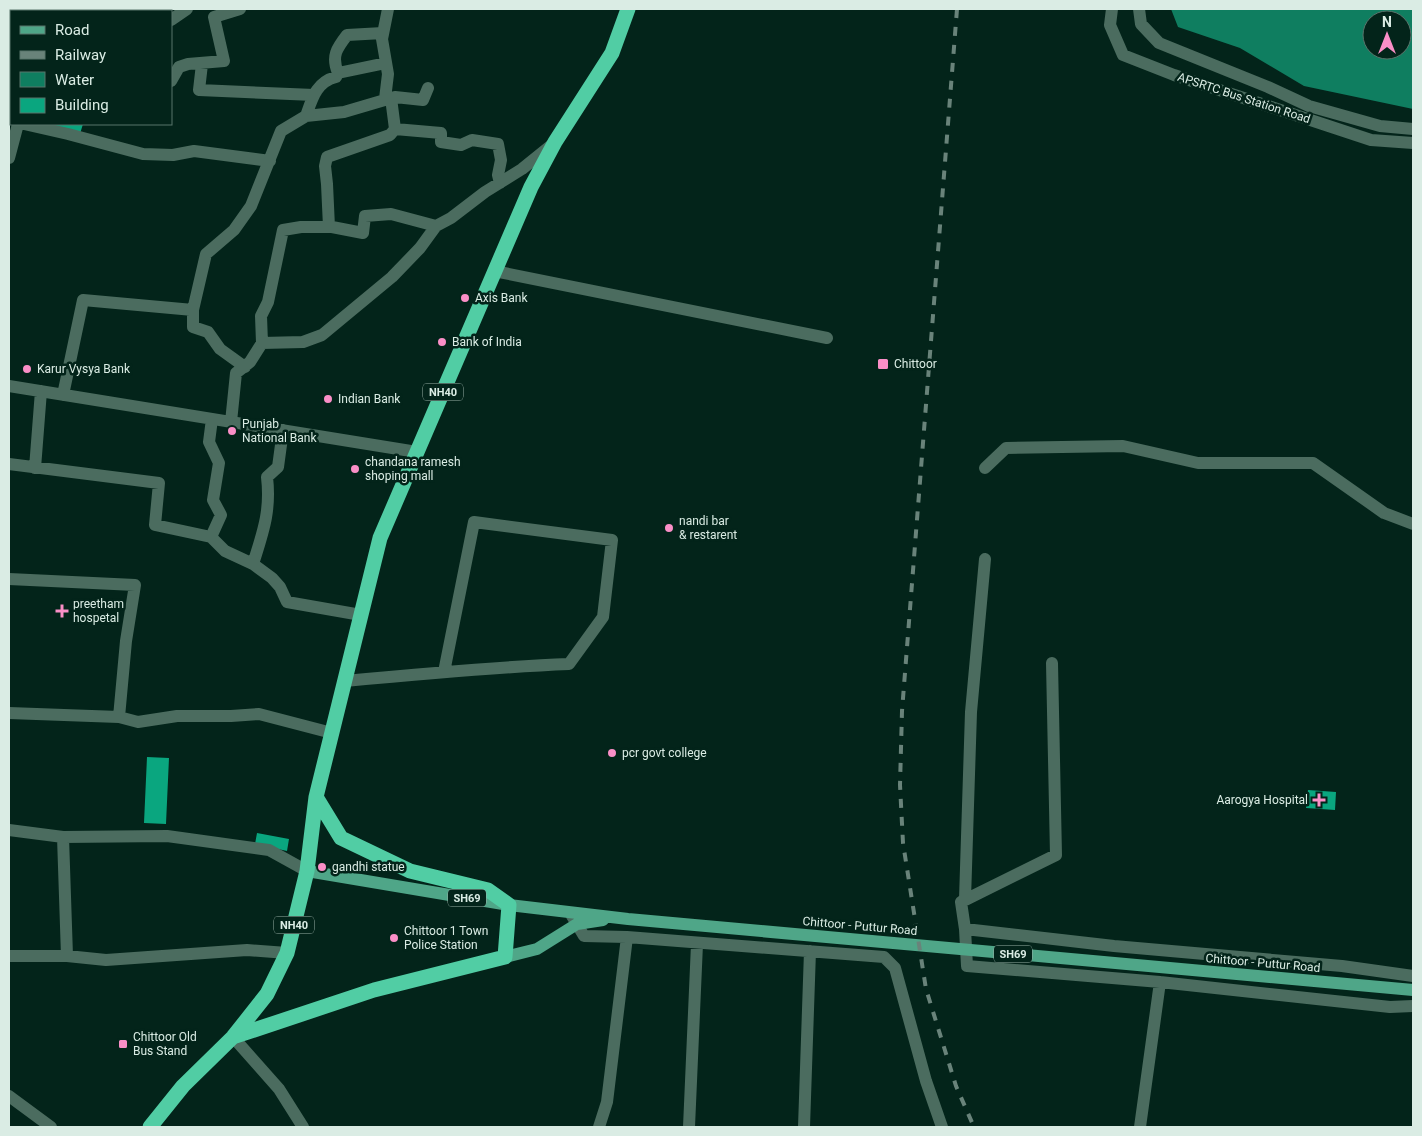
<svg xmlns="http://www.w3.org/2000/svg" width="1422" height="1136" font-family="Roboto,sans-serif">
<style>
.water{fill:#0f7e60;fill-rule:evenodd}
.building{fill:#0aa67f}
.lines{fill:none;stroke-linecap:round;stroke-linejoin:round}
.minor{stroke:#4b6c5f;stroke-width:12}
.major{stroke:#4fa688;stroke-width:12}
.highway{stroke:#51cda4;stroke-width:15}
.rail{stroke:#69837a;stroke-width:4;stroke-dasharray:9 9;stroke-linecap:butt}
.poi-dot{fill:#fa8fc7;stroke:#03241a;stroke-width:2}
.labels{text-anchor:middle;stroke-width:5;stroke-linejoin:round;paint-order:stroke}
.shield{fill:#03241a;stroke:#9ab0a7;stroke-width:1}
.shield-label{font-size:11px;font-weight:bold;fill:#daece4}
.street-label{font-size:12px;fill:#daece4;stroke:#03241a}
.poi-label{font-size:12px;fill:#daece4;stroke:#03241a;text-anchor:start}
</style>
<rect width="100%" height="100%" fill="#03241a"/>
<path class="water" d="M1171,9H1413V109L1304,86L1240,48L1178,27ZM1372,20H1402V50H1372Z"/>
<path class="building" d="M37,124H83L79,137Z
M147,757L169,758L166,824L144,823Z
M1308,790L1336,792L1335,810L1306,808Z
M257,833L289,839L287,851L255,844Z"/>
<g class="lines">
<path class="minor" d="M1112,9L1110,25L1123,55L1174,75L1371,140L1413,143
M1139,9L1141,24L1159,43L1268,87L1309,106L1380,126L1413,129
M47,11L48,9
M171,20L187,9
M9,25H11
M383,33L347,35C337,48 331,56 338,73L386,63
M202,64L199,90L314,95
M171,81L179,67L188,64L224,61L214,17L240,9
M391,98L395,129L441,133V142L461,145L472,140L498,144L501,160L498,175L500,183
M385,99L388,74L382,39L388,9
M9,114H11
M306,116C312,99 316,82 336,77L338,73
M24,124L68,134L143,154L173,155L194,151L270,161
M9,158L18,124
M329,227L327,184L325,166L327,157L390,135L395,129
M494,271L827,338
M193,310L206,254L234,230L251,206L281,131L306,116L344,112L395,97L423,100L428,88
M262,343L261,316L268,302L283,230L301,227H332L363,233L365,216L391,214L436,226
M9,386L417,452
M63,395L83,300L193,310V327L208,332L220,349L245,367
M231,422L236,373L250,362L262,343L303,342L322,335L392,277L420,248L436,226L451,218L485,192L522,169L553,144
M9,464L159,483L155,525L211,537L225,551L253,564L272,578L280,587L287,602L361,615
M35,468L41,391
M985,468L1006,448L1123,446L1198,463H1313L1384,513L1413,524
M211,537L221,515L213,500L219,463L209,442L212,419
M985,559L971,712L965,899L961,902L965,929L967,966L1160,982L1390,1007L1413,1006
M253,564C263,532 271,511 267,477L278,467L283,430
M9,579L135,585L126,641L119,717L138,722L177,716H231L259,714L332,733
M345,681C419,674 494,667 569,664L603,617L612,540L474,522L444,672
M9,713L119,717
M9,830L63,837L167,836L269,850L307,871
M961,902L1056,855L1052,663
M572,916L584,936L627,937L607,1102L599,1127
M965,929L1114,946L1342,966L1413,976
M627,937L884,957L895,968L926,1081L942,1127
M9,956H67L63,837
M67,956L106,960L247,950L287,953
M233,1037L279,1089L303,1127
M9,1096L51,1127
M689,1127L697,944
M804,1127L810,951
M1140,1127L1160,982"/>
<path class="major" d="M307,871L509,905L628,919L1413,990
M505,957L537,949L577,924L603,920"/>
<path class="highway" d="M233,1037L374,990L505,957L509,905L488,890L410,871L341,838L316,797
M150,1127L183,1086L233,1037L267,994L287,953L307,871L316,797L380,538L531,187L555,142L612,53L628,9"/>
<path class="rail" d="M957,9L902,711L900,785L903,843L926,989L956,1086L974,1127"/>
</g>
<g class="poi-dot">
<circle cx="465" cy="298" r="5"/>
<circle cx="442" cy="342" r="5"/>
<rect x="877" y="358" width="12" height="12" rx="2.5"/>
<circle cx="27" cy="369" r="5"/>
<circle cx="328" cy="399" r="5"/>
<circle cx="232" cy="431" r="5"/>
<circle cx="355" cy="469" r="5"/>
<circle cx="669" cy="528" r="5"/>
<path d="M59.5 603.5h5v5h5v5h-5v5h-5v-5h-5v-5h5z"/>
<circle cx="612" cy="753" r="5"/>
<path d="M1316.5 792.5h5v5h5v5h-5v5h-5v-5h-5v-5h5z"/>
<circle cx="322" cy="867" r="5"/>
<circle cx="394" cy="938" r="5"/>
<rect x="118" y="1039" width="10" height="10" rx="2.5"/>
</g>
<g class="labels">
<g class="shield">
<rect x="423" y="383.5" width="40" height="17" rx="4"/>
<rect x="448" y="889.5" width="38" height="17" rx="4"/>
<rect x="274" y="916.5" width="40" height="17" rx="4"/>
<rect x="994" y="945.5" width="38" height="17" rx="4"/>
</g>
<g class="shield-label">
<text x="443" y="396">NH40</text>
<text x="467" y="902">SH69</text>
<text x="294" y="929">NH40</text>
<text x="1013" y="958">SH69</text>
</g>
<g class="street-label">
<text transform="translate(1244 98) rotate(18)" y="4">APSRTC Bus Station Road</text>
<text transform="translate(860 926) rotate(5)" y="4">Chittoor - Puttur Road</text>
<text transform="translate(1263 963) rotate(5)" y="4">Chittoor - Puttur Road</text>
</g>
<g class="poi-label">
<text x="475" y="302">Axis Bank</text>
<text x="452" y="346">Bank of India</text>
<text x="894" y="368">Chittoor</text>
<text x="37" y="373">Karur Vysya Bank</text>
<text x="338" y="403">Indian Bank</text>
<text x="242" y="428">Punjab<tspan x="242" dy="14">National Bank</tspan></text>
<text x="365" y="466">chandana ramesh<tspan x="365" dy="14">shoping mall</tspan></text>
<text x="679" y="525">nandi bar<tspan x="679" dy="14">&amp; restarent</tspan></text>
<text x="73" y="608">preetham<tspan x="73" dy="14">hospetal</tspan></text>
<text x="622" y="757">pcr govt college</text>
<text x="1308" y="804" text-anchor="end">Aarogya Hospital</text>
<text x="332" y="871">gandhi statue</text>
<text x="404" y="935">Chittoor 1 Town<tspan x="404" dy="14">Police Station</tspan></text>
<text x="133" y="1041">Chittoor Old<tspan x="133" dy="14">Bus Stand</tspan></text>
</g>
</g>
<rect width="1422" height="1136" fill="none" stroke="#daece4" stroke-width="20"/>
<rect x="10" y="10" width="162" height="115" fill="#03241a" stroke="#59746b"/>
<rect x="20" y="26" width="25" height="8" fill="#4fa688" stroke="#59746b"/>
<text x="55" y="35" font-size="15" fill="#daece4">Road</text>
<rect x="20" y="51" width="25" height="8" fill="#69837a" stroke="#59746b"/>
<text x="55" y="60" font-size="15" fill="#daece4">Railway</text>
<rect x="20" y="72" width="25" height="15" fill="#0f7e60" stroke="#59746b"/>
<text x="55" y="85" font-size="15" fill="#daece4">Water</text>
<rect x="20" y="98" width="25" height="15" fill="#0aa67f" stroke="#59746b"/>
<text x="55" y="110" font-size="15" fill="#daece4">Building</text>
<g transform="translate(1387 35)"><circle r="24" fill="#03241a" stroke="#59746b"/>
<path d="M0-4L9 19L0 12L-9 19Z" fill="#fa8fc7"/>
<text y="-8" font-size="14" font-weight="bold" text-anchor="middle" fill="#daece4">N</text>
</g>
</svg>
